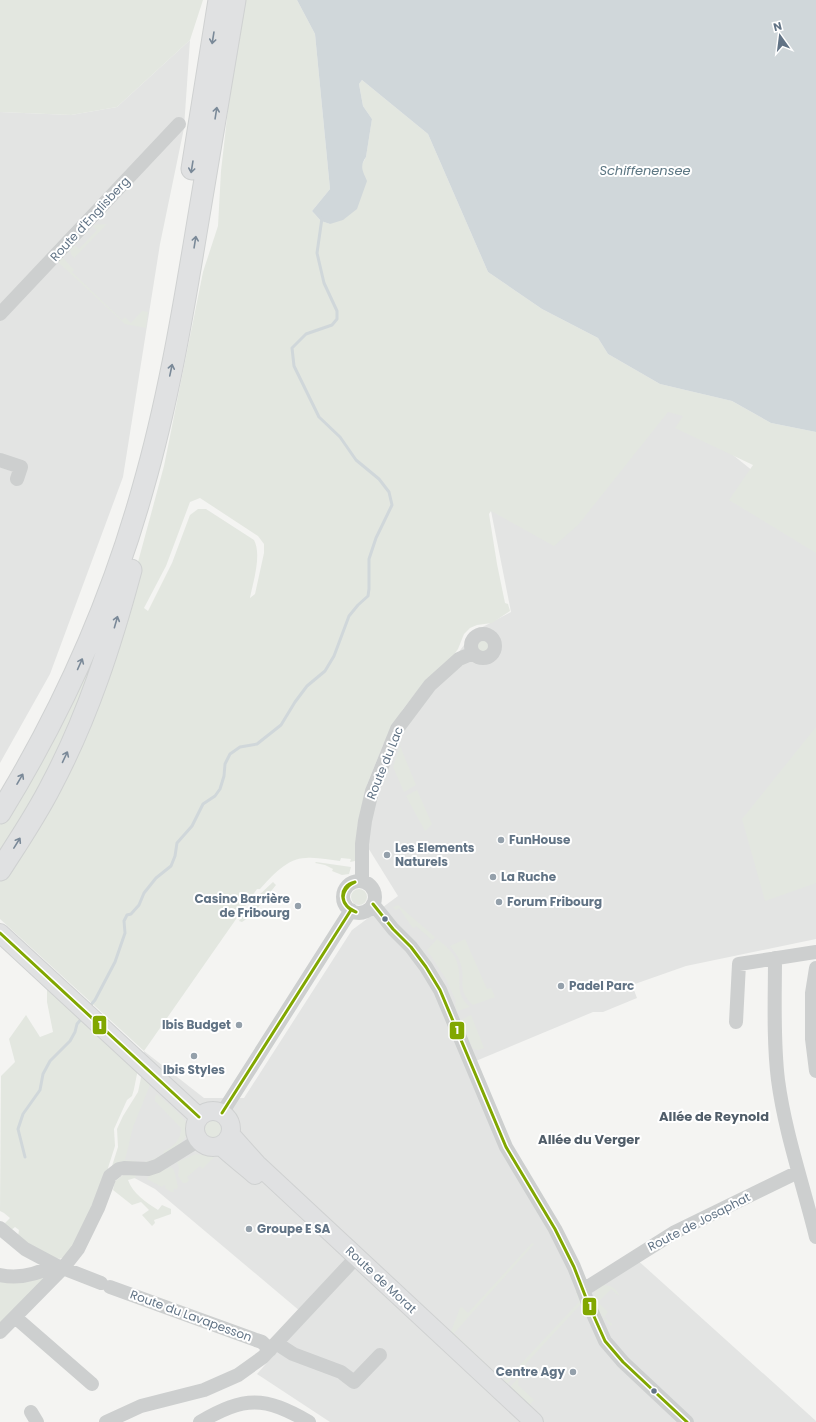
<svg xmlns="http://www.w3.org/2000/svg" width="816" height="1422" font-family="Poppins,sans-serif">
<style>
.built{fill:#e3e4e3}
.green{fill:#e3e7e0;fill-rule:evenodd}
.water{fill:#d0d7da}
.lines{fill:none;stroke-linecap:round;stroke-linejoin:round}
.stream{stroke:#d0d7da;stroke-width:3}
.major-casing{stroke:#cfd1d1;stroke-width:20}
.highway-casing{stroke:#cfd1d1;stroke-width:23}
.minor{stroke:#cdcfcf;stroke-width:14}
.major{stroke:#e0e1e2;stroke-width:18}
.highway{stroke:#e0e1e2;stroke-width:21}
.bus-1-casing{stroke:#fff;stroke-width:6}
.bus-1{stroke:#81a700;stroke-width:3}
.oneway{stroke:#7a8998}
.poi-dot{fill:#94a0ab;stroke:#fff;stroke-width:1.5}
.bus-dot{fill:#617385;stroke:#fff;stroke-width:1.5}
.labels{text-anchor:middle;stroke-width:4;stroke-linejoin:round;paint-order:stroke}
.street-label{font-size:12px;fill:#617385;stroke:#fff}
.poi-label{font-size:12px;font-weight:bold;fill:#617385;stroke:#fff;text-anchor:start}
.water-label{font-size:13px;font-style:italic;fill:#5d7783;stroke:#fff}
.neighbourhood-label{font-size:13px;font-weight:bold;fill:#505d69;stroke:#fff}
.line-badge{stroke:#fff;stroke-width:1.5}
.badge-label{font-size:11px;text-anchor:middle;font-weight:bold;fill:#fff}
</style>
<rect width="100%" height="100%" fill="#f4f4f2"/>
<path class="built" d="M190,40L184,128L160,244L123,477L50,674L0,763V112L71,115L117,107Z
M671,405L816,522V939L686,966L632,985L637,998L603,1012H593L471,1063L582,1287L634,1257L816,1421V1422H330L257,1374L307,1317L155,1189L114,1167L142,1089L144,1051L204,1098H244L352,930L398,896L367,846L374,792L400,728L433,685L475,631L511,612L491,511Z"/>
<path class="green" d="M0,0H203L190,40L117,107L71,115L0,112Z
M242,0H297L315,34L330,189L312,211L321,221L330,224L366,157L372,119L363,106L359,84L362,80L428,134L488,272L542,309L598,338L608,354L660,384L732,401L771,423L816,432V553L729,500L753,465L675,428L683,416L668,412L578,525L554,546L491,511L489,514L497,564L505,603L508,604L510,611L492,623L477,625L470,628L464,634L458,649L450,660L426,680L403,709L383,745L367,785L358,823L355,861L350,862L351,859L341,858L340,861C329,860 317,857 306,858C287,858 272,876 260,889H257L144,1051L0,919V825L22,789L89,664L128,599L164,466L203,272L218,226L221,171L227,118L231,71ZM200,498L258,536L264,544V553L255,594L250,598C253,582 262,555 254,540L206,509H198L190,515L172,563L148,611L144,608L166,566L190,502Z
M107,224L74,258L71,254L70,248L74,245L79,249L97,230L92,225Z
M59,258H63L74,270L72,272L122,320L125,317L131,323L142,311L148,312L146,328L125,324L57,261Z
M476 646a7 7 0 1 1 14 0a7 7 0 1 1-14 0Z
M816,727V883L765,901L742,819Z
M400,746L416,785L404,792L393,767Z
M417,790L432,824L425,831L406,796Z
M316,862L351,867L349,874L342,875L332,871L333,869L325,865L315,863Z
M273,882L276,885L252,915L242,922L239,921L258,896Z
M351 897a8 8 0 1 1 16 0a8 8 0 1 1-16 0Z
M398,905L435,937L432,940L416,926L414,928L412,927L399,908L396,910L393,907Z
M437,939C446,946 456,954 458,966C462,982 454,994 470,1007L457,1011L455,1004L456,1001L446,979L427,950Z
M465,939L487,989L491,988L495,997L473,1005C455,989 467,979 460,962C458,955 454,951 450,946Z
M47,987L138,1069L134,1089L132,1096L127,1100L114,1129L115,1146L108,1168V1172L96,1201L72,1248L65,1257L59,1259L52,1258L18,1237L19,1230L15,1227L10,1231L3,1225L10,1218L4,1213L0,1211L1,1076L15,1062L9,1039L26,1015L40,1037L53,1032L47,1002Z
M471,1015L484,1048L478,1050L473,1049L461,1020Z
M142,1073L150,1085L133,1127L125,1160L136,1161L134,1164L112,1166L118,1147L117,1129L123,1116L138,1092Z
M157,1094C164,1101 184,1115 187,1125C192,1143 160,1162 145,1165L143,1162L150,1161L163,1154L164,1151C174,1147 181,1139 181,1128L155,1101V1097Z
M205 1129a8 8 0 1 1 16 0a8 8 0 1 1-16 0Z
M196,1154L214,1157L202,1169L200,1166L187,1177L189,1180L186,1183H183L178,1176L179,1167L177,1162Z
M171,1167L174,1170L178,1187L176,1190L175,1188L173,1190L174,1192H171L165,1188L166,1186L164,1185L162,1187L147,1179L149,1176Z
M123,1175H136L135,1178L128,1180C133,1194 146,1202 158,1210L162,1205L171,1209V1214L154,1220L155,1223L152,1226L142,1215L149,1210L141,1202L132,1205L113,1190L115,1181Z
M532,1243L534,1244L454,1333L503,1380H506L579,1302L572,1277L558,1250L560,1249C567,1261 582,1291 580,1305L508,1383L503,1384L450,1334L460,1308L462,1307L468,1313Z
M48,1276L0,1324V1279Z
M603,1285C610,1285 617,1288 619,1296L611,1289L598,1302L608,1312L604,1317L612,1324L611,1326C603,1319 591,1302 595,1291Z
M519,1377L518,1385L534,1400L529,1405L510,1389L511,1386Z"/>
<path class="water" d="M297,0H816V432L771,423L732,401L660,384L608,354L598,338L542,309L488,272L428,134L362,80L359,84L363,106L372,119L366,157C359,167 363,171 367,181L357,209L343,220L330,224L321,221L312,211L330,189L315,34Z"/>
<g class="lines">
<path class="stream" d="M88,1008L95,1000L115,962L125,933L124,921L127,915L131,914L139,905L144,893L156,878L171,866L175,856L177,843L192,826L203,804L215,796L220,789L224,776L225,764L230,754L240,747L257,744L281,725L295,702L307,686L325,671L334,656L349,616L358,605L368,596L369,589V559L376,538L392,505L389,492L379,479L356,460L340,437L319,417L294,366L292,348L306,334L332,325L337,319V311L324,283L317,253L322,218
M25,1157L18,1129L23,1114L40,1090L43,1074L50,1061L70,1041L75,1032L77,1024L82,1018"/>
<g class="major-casing">
<path id="major" d="M0,933L199,1117
M195 1129a18 18 0 1 1 36 0a18 18 0 1 1-36 0Z
M231,1135L257,1164L534,1422
M221,1146C231,1156 244,1165 255,1175"/>
</g>
<g class="highway-casing">
<path id="highway" d="M192,169L219,0
M0,813C62,712 111,603 143,488C167,405 182,318 196,233C209,155 222,78 235,0
M0,870C18,842 37,814 52,784C88,716 111,644 131,570"/>
</g>
<path class="minor" d="M0,314L179,124
M0,460L21,467L17,479
M471 646a12 12 0 1 1 24 0a12 12 0 1 1-24 0Z
M362,881V844L365,821L372,791L397,729L430,685L459,659L473,653
M343 897a16 16 0 1 1 32 0a16 16 0 1 1-32 0Z
M373,904L393,929L411,947L426,967L440,990L506,1147L555,1229L574,1267L582,1287L588,1303L605,1341L623,1362L687,1422
M775,958C775,998 773,1039 778,1080C785,1133 803,1184 816,1237
M816,968L812,993V1039L816,1071
M736,1022L739,964L816,952
M222,1113L351,910
M0,1228L25,1249L55,1265L101,1283
M0,1275C19,1279 38,1274 55,1265
M110,1287L256,1340L262,1342L270,1350
M583,1290L675,1232L798,1172
M15,1317L92,1384
M0,1332L63,1268L78,1249L98,1208L110,1176L119,1169L124,1168L148,1169L157,1166L199,1140
M276,1343L293,1354L341,1372L354,1382L380,1355
M31,1412L37,1422
M106,1422L141,1406L204,1390L238,1375L263,1357L350,1264
M200,1422C245,1396 264,1396 309,1422"/>
<use href="#major" class="major"/>
<use href="#highway" class="highway"/>
<g class="bus-1-casing">
<path id="bus-1" d="M355,882C345,886 339,898 347,906C350,909 353,910 356,912
M355,882C337,886 340,907 356,912
M373,904L393,929L411,947L426,967L440,990L506,1147L555,1229L574,1267L588,1303L605,1341L623,1362L687,1422
M0,933L199,1117
M222,1113L351,910"/>
</g>
<use href="#bus-1" class="bus-1"/>
</g>
<defs><path id="oneway-shaft" d="M-6 0H5M1.5-3L5.5 0L1.5 3" fill="none" stroke-width="1.6" stroke-linecap="round" stroke-linejoin="round"/></defs>
<g class="oneway">
<use href="#oneway-shaft" transform="translate(213 38) rotate(99)"/>
<use href="#oneway-shaft" transform="translate(216 113) rotate(-81)"/>
<use href="#oneway-shaft" transform="translate(192 167) rotate(99)"/>
<use href="#oneway-shaft" transform="translate(195 242) rotate(-81)"/>
<use href="#oneway-shaft" transform="translate(171 370) rotate(-78)"/>
<use href="#oneway-shaft" transform="translate(116 622) rotate(-74)"/>
<use href="#oneway-shaft" transform="translate(80 664) rotate(-66)"/>
<use href="#oneway-shaft" transform="translate(65 757) rotate(-65)"/>
<use href="#oneway-shaft" transform="translate(20 779) rotate(-60)"/>
<use href="#oneway-shaft" transform="translate(17 843) rotate(-58)"/>
</g>
<g class="poi-dot">
<circle cx="501" cy="840" r="4"/>
<circle cx="387" cy="855" r="4"/>
<circle cx="493" cy="877" r="4"/>
<circle cx="499" cy="902" r="4"/>
<circle cx="298" cy="906" r="4"/>
<circle cx="561" cy="986" r="4"/>
<circle cx="239" cy="1025" r="4"/>
<circle cx="194" cy="1056" r="4"/>
<circle cx="249" cy="1229" r="4"/>
<circle cx="573" cy="1372" r="4"/>
</g>
<g class="bus-dot">
<circle cx="385" cy="919" r="3.5"/>
<circle cx="654" cy="1391" r="3.5"/>
</g>
<g class="labels">
<g class="street-label">
<text transform="translate(90 219) rotate(-47)" y="4">Route d'Englisberg</text>
<text transform="translate(385 763) rotate(-68)" y="4">Route du Lac</text>
<text transform="translate(699 1222) rotate(-27)" y="4">Route de Josaphat</text>
<text transform="translate(381 1280) rotate(43)" y="4">Route de Morat</text>
<text transform="translate(191 1316) rotate(20)" y="4">Route du Lavapesson</text>
</g>
<g class="poi-label">
<text x="509" y="844">FunHouse</text>
<text x="395" y="852">Les Elements<tspan x="395" dy="14">Naturels</tspan></text>
<text x="501" y="881">La Ruche</text>
<text x="290" y="903" text-anchor="end">Casino Barrière<tspan x="290" dy="14">de Fribourg</tspan></text>
<text x="507" y="906">Forum Fribourg</text>
<text x="569" y="990">Padel Parc</text>
<text x="231" y="1029" text-anchor="end">Ibis Budget</text>
<text x="194" y="1074" text-anchor="middle">Ibis Styles</text>
<text x="257" y="1233">Groupe E SA</text>
<text x="565" y="1376" text-anchor="end">Centre Agy</text>
</g>
<g class="water-label">
<text x="645" y="175">Schiffenensee</text>
</g>
<g class="neighbourhood-label">
<text x="714" y="1121">Allée de Reynold</text>
<text x="589" y="1144">Allée du Verger</text>
</g>
</g>
<g class="line-badge">
<rect x="92" y="1015" width="15" height="20" rx="4" fill="#81a700"/>
<rect x="449" y="1021" width="16" height="19" rx="4" fill="#81a700"/>
<rect x="582" y="1297" width="15" height="19" rx="4" fill="#81a700"/>
</g>
<g class="badge-label">
<text x="100" y="1029">1</text>
<text x="457" y="1034">1</text>
<text x="590" y="1310">1</text>
</g>
<g transform="translate(780 36) rotate(346)" stroke="#ffffff" stroke-width="3" paint-order="stroke">
<path d="M0-3L7 15L0 10L-7 15Z" fill="#617385"/>
<text y="-6" font-size="11" font-weight="bold" text-anchor="middle" fill="#617385">N</text>
</g>
</svg>
